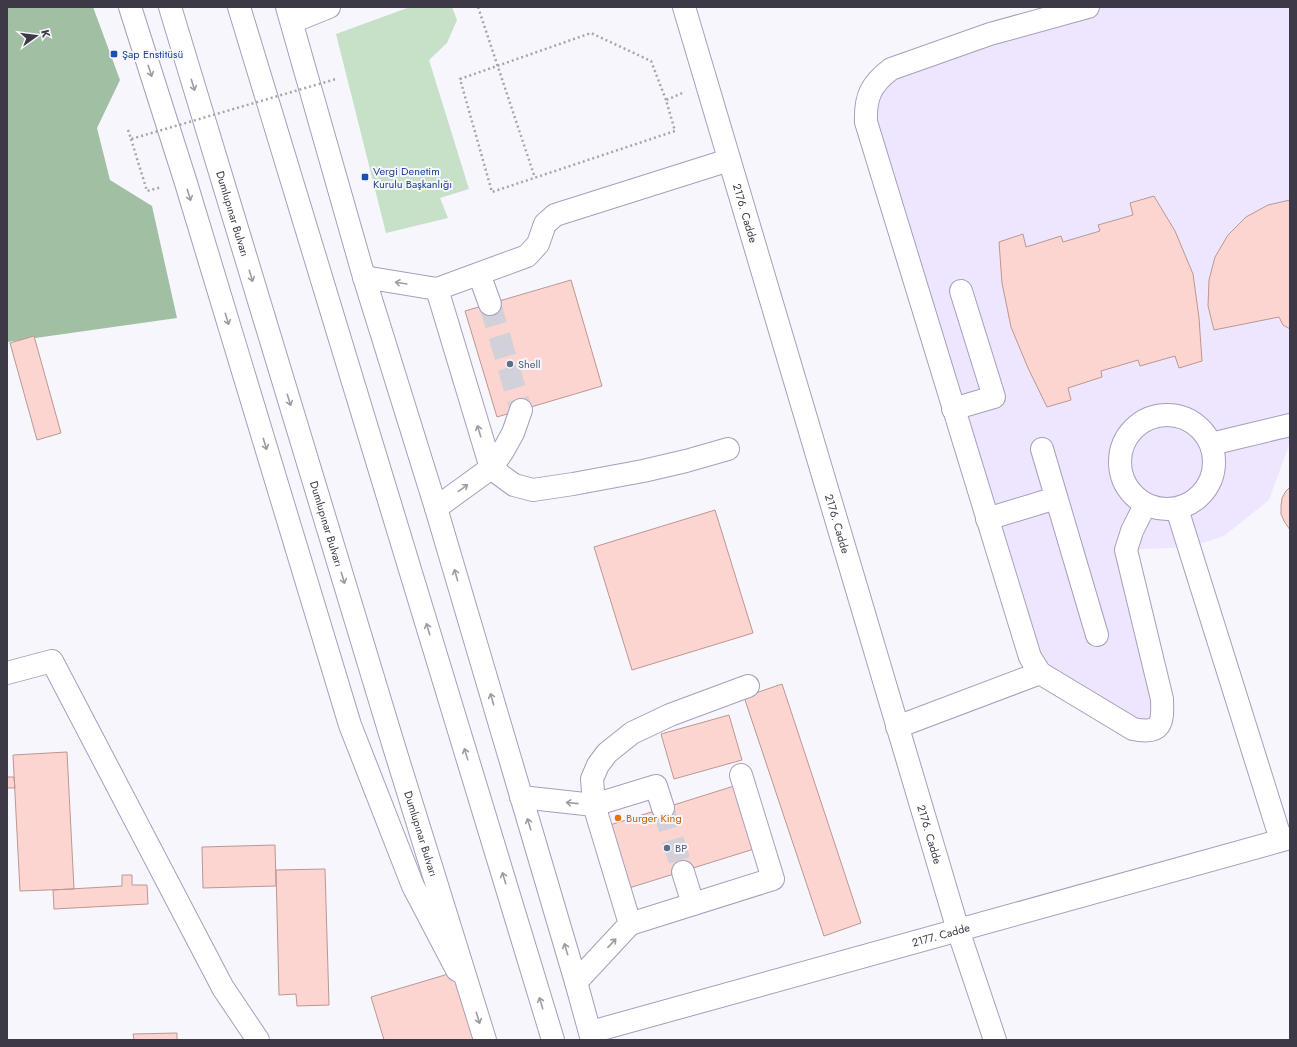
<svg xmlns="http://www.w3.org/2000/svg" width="1297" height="1047" font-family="Jost,sans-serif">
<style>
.built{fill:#ede6fe}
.green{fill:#c6e1c7}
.forest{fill:#a1bfa2}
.building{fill:#fdd5d0;stroke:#bc9792}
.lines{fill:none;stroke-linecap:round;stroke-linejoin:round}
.minor-tunnel{stroke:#d2d0d8;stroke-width:22;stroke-dasharray:22 11;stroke-linecap:butt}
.minor-casing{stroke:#a79ebc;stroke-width:24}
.highway-casing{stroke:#a79ebc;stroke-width:24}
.path{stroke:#a6a4ad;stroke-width:2.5;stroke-dasharray:2 3;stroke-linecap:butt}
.minor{stroke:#fff;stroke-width:22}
.highway{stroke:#fff;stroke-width:22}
.path-bridge{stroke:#a6a4ad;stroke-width:2.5;stroke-dasharray:2 3;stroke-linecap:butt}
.oneway{stroke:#9e9ca2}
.transit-dot{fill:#1a4fb4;stroke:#f7f6fc;stroke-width:1.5}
.service-dot{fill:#5c6f8a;stroke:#f7f6fc;stroke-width:1.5}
.food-dot{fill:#e8710a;stroke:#f7f6fc;stroke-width:1.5}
.labels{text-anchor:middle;stroke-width:4;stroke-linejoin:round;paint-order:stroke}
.transit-label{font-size:11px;fill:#164399;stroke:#f7f6fc;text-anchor:start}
.street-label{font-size:11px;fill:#3d3946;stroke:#f7f6fc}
.service-label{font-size:11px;fill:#4e5e75;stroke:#f7f6fc;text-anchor:start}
.food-label{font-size:11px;fill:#c56008;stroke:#f7f6fc;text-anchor:start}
</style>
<rect width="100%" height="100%" fill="#f7f6fc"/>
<path class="built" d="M1088,7H1290V442L1269,500L1224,536L1190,547L1126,550L1162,699L1153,730L1040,673L866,122L879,78Z"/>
<path class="green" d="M410,7H452L457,20L447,43L429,60L469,189L440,198L448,218L386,233L336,34Z"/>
<path class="forest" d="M7,7H93L120,80L97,128L110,180L152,206L177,318L7,342Z"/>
<path class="building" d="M1154,196L1175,231L1193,274L1199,318L1202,361L1179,368L1175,356L1140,366L1138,360L1101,371L1102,377L1068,388L1071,400L1047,407L1028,368L1011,327L1002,283L999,242L1023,234L1026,247L1061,236L1063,242L1100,231L1098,225L1133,215L1130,203Z
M1290,200V329L1283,325L1279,317L1214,330L1208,306L1209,280L1215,257L1228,235L1246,217L1268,205Z
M571,280L602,386L497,417L465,311Z
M34,336L61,433L37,440L10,343Z
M1290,487V530L1284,521L1281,514V506L1282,498L1286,491Z
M715,510L753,633L632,670L594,547Z
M782,684L861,923L824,936L744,697Z
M729,715L742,760L674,779L661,734Z
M67,752L74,889L20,891L13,755Z
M7,777H14L15,788H7Z
M734,786L754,849L629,888L610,825Z
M275,845L276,886L203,888L202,847Z
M325,869L329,1005L297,1006L296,994L279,995L276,870Z
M122,875H132V885H147L148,904L54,909L53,890L122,886Z
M455,972L476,1040H384L371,997Z
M177,1033V1040H134L133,1034Z"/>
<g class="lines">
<path class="minor-tunnel" d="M490,304L521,410
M663,808L683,872"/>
<g class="minor-casing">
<g id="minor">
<path d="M130,7L186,183L350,725L413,886L457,970"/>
<path d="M287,7L364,277L436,508L576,982L592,1040"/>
<path id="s1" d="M684,7L958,930L995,1040"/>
<path d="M292,22L329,7"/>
<path d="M479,274L490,304"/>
<path d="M364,277L437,289L527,256L538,244L545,224L555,215L729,160"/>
<path d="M437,289L491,468L514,485L533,490L573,484L643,471L686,461L728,449"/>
<path d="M953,409L994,397L961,291"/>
<circle cx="1167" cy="462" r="47"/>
<path d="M1211,444L1290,425"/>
<path d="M1042,449L1097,635"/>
<path d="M436,508L491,468L503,451L513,433L521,410"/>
<path d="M1177,509L1281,840"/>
<path d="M987,519L1056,498"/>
<path d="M7,673L52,661L223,988L258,1040"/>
<path d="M1040,673L1133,729C1162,735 1163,723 1162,699L1126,550L1132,531L1145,505"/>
<path d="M897,727L1040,673L1030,657L866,122C865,97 871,84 891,69L990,34L1088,7"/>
<path d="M521,797L594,805L630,924L576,982"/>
<path d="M663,808L656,786L594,805L592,779L598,765L607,753L632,733L670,715L748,686"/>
<path d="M683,872L693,904"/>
<path d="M630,924L773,879L741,775"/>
<path id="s2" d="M591,1032L1290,838"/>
</g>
</g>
<g class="highway-casing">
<g id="highway">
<path id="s3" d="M170,7L395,750L485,1040"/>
<path d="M239,7L553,1040"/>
</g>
</g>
<path class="path" d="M478,7L535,178
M666,100L651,61L591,33L460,79L492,192L675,131L666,100L685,92
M131,139L147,191L162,187"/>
<use href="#minor" class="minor"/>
<use href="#highway" class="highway"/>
<path class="path-bridge" d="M128,130L131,139L336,79"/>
</g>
<defs><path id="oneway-shaft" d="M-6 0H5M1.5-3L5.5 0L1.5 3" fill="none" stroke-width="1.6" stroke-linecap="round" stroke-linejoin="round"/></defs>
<g class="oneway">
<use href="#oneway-shaft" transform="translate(150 71) rotate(72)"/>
<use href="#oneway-shaft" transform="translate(193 85) rotate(73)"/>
<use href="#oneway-shaft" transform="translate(189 195) rotate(73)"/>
<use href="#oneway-shaft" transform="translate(251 276) rotate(73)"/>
<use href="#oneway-shaft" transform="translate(401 283) rotate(-171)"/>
<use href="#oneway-shaft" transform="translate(227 319) rotate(73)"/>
<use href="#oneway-shaft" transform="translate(289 400) rotate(73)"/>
<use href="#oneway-shaft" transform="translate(479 431) rotate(-107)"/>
<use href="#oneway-shaft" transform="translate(265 444) rotate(73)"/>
<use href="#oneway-shaft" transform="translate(463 488) rotate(-36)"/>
<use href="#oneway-shaft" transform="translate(456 575) rotate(-106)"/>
<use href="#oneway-shaft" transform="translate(343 578) rotate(73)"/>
<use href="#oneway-shaft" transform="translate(428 629) rotate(-107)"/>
<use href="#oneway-shaft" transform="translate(492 699) rotate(-106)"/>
<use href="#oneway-shaft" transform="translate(466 754) rotate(-107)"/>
<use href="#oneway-shaft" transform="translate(572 803) rotate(-174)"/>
<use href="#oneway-shaft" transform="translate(529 824) rotate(-107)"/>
<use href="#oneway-shaft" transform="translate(504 878) rotate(-107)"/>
<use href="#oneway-shaft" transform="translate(612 943) rotate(-47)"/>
<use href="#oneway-shaft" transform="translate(566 949) rotate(-107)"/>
<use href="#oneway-shaft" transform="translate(541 1003) rotate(-107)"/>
<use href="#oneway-shaft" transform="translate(478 1018) rotate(73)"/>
</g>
<g class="transit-dot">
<rect x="110" y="50" width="8" height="8" rx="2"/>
<rect x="361" y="173" width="8" height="8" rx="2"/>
</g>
<g class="service-dot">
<circle cx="510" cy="364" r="4"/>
<circle cx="667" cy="848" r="4"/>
</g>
<circle class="food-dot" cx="618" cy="818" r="4"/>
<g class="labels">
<g class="transit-label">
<text x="122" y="58">Şap Enstitüsü</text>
<text x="373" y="175">Vergi Denetim<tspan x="373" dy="13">Kurulu Başkanlığı</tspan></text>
</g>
<g class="street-label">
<text dy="4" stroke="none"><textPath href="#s3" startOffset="216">Dumlupınar Bulvarı</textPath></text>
<text dy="4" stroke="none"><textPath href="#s1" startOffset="215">2176. Cadde</textPath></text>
<text dy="4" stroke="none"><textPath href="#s3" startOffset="540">Dumlupınar Bulvarı</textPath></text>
<text dy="4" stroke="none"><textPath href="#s1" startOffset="539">2176. Cadde</textPath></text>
<text dy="4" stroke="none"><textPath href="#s3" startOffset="864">Dumlupınar Bulvarı</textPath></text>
<text dy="4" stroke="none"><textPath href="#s1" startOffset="863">2176. Cadde</textPath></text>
<text dy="4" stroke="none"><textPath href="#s2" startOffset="363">2177. Cadde</textPath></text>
</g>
<g class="service-label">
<text x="518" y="368">Shell</text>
<text x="675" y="852">BP</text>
</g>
<g class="food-label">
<text x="626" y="822">Burger King</text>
</g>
</g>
<rect width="1297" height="1047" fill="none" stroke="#3d3946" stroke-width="16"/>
<g transform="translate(36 36) rotate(76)" stroke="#f7f6fc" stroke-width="3" paint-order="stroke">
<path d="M0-3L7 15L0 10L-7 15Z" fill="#3d3946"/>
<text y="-6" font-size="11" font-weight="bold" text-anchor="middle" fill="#3d3946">K</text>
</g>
</svg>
